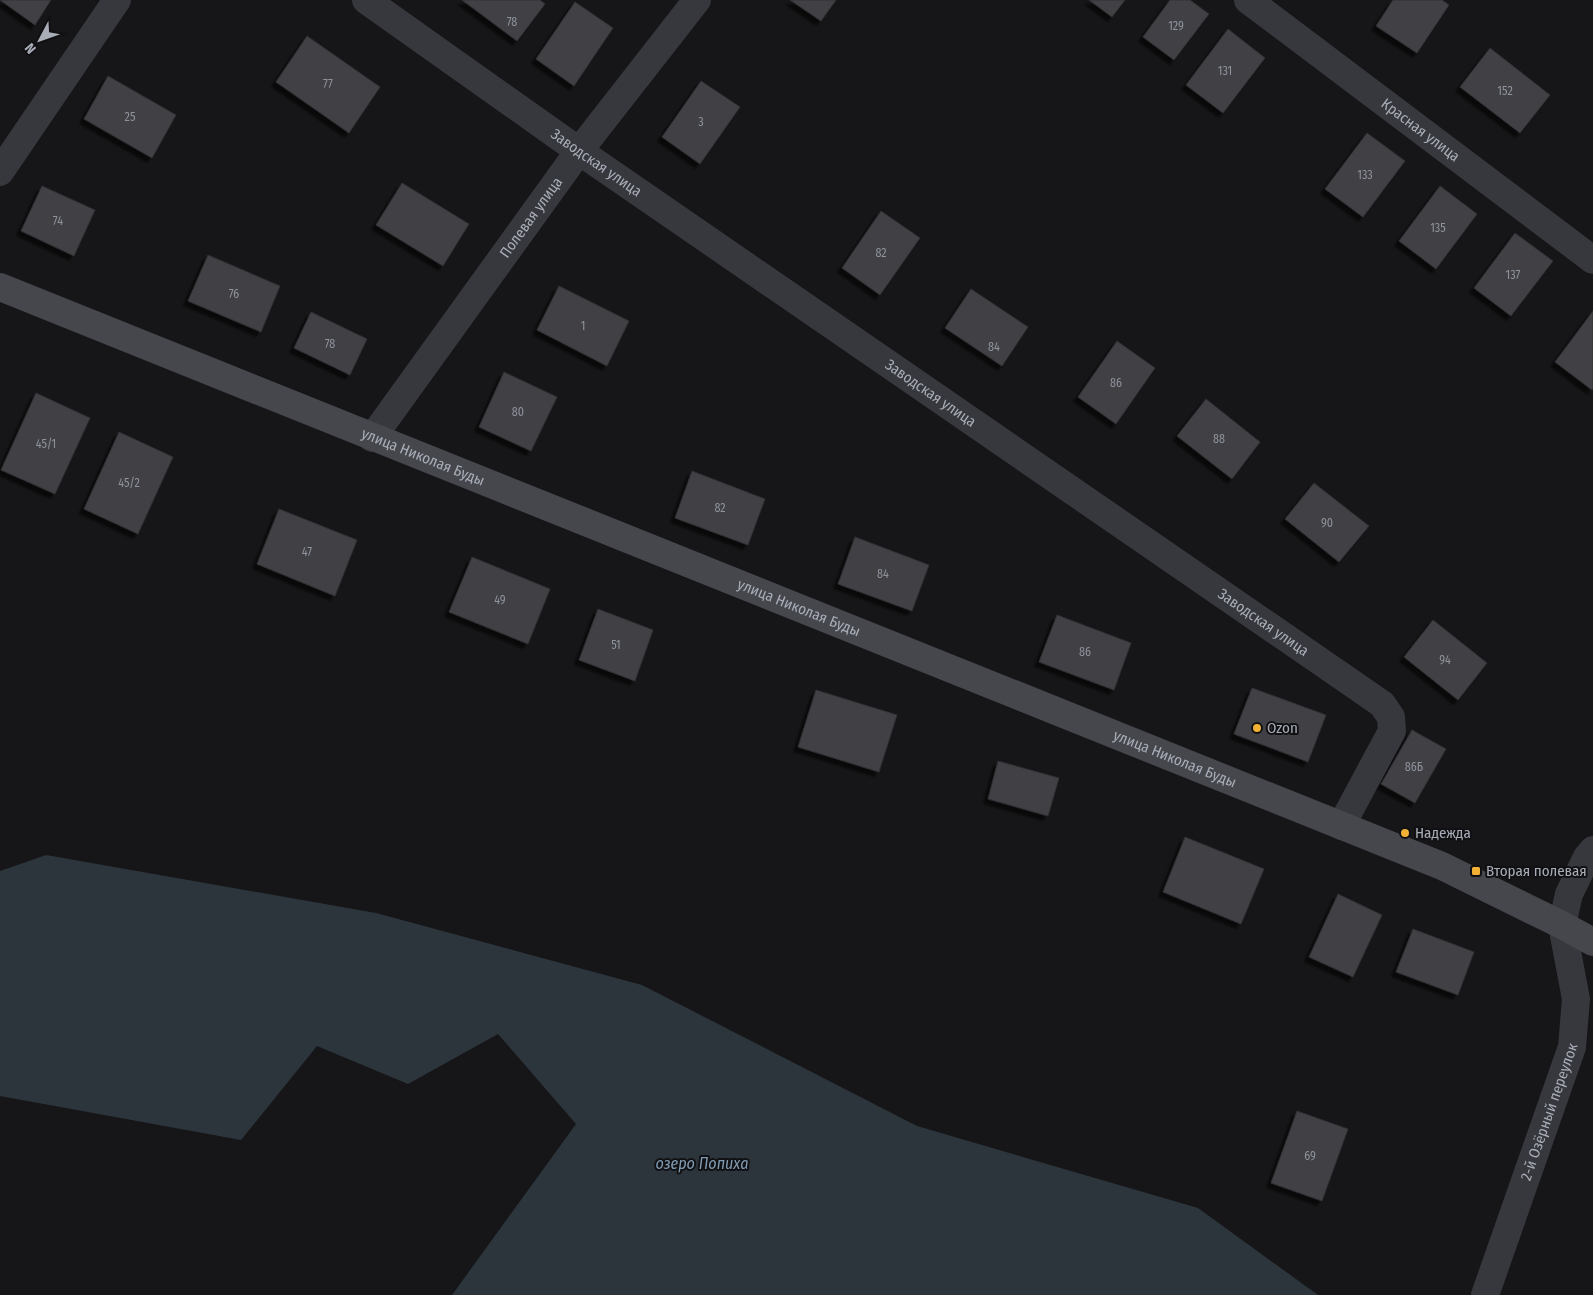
<svg xmlns="http://www.w3.org/2000/svg" width="1593" height="1295" font-family="'Fira Sans Condensed',sans-serif">
<style>
.water{fill:#2c353c}
.building{fill:#404145;stroke:#303034;filter:url(#shadow)}
.lines{fill:none;stroke-linecap:round;stroke-linejoin:round}
.street{stroke:#37383d;stroke-width:28}
.secondary{stroke:#45474d;stroke-width:28}
.poi-dot{fill:#f2b134;stroke:#111113;stroke-width:2}
.labels{text-anchor:middle;stroke-width:4;stroke-linejoin:round;paint-order:stroke}
.number-label{font-size:12px;fill:#8e929b}
.street-label{font-size:15px;fill:#a8adb8;stroke:#111113}
.poi-label{font-size:15px;fill:#a8adb8;stroke:#111113;text-anchor:start}
.water-label{font-size:16px;font-style:italic;fill:#7f9bb3;stroke:#111113}
</style>
<defs>
<filter id="shadow"><feDropShadow dx="-4.5" dy="4.5" stdDeviation="1" flood-color="#0009"/></filter>
</defs>
<rect width="100%" height="100%" fill="#161618"/>
<path class="water" d="M46,855L376,913L642,985L917,1126L1198,1208L1318,1295H452L576,1124L498,1034L408,1084L317,1046L241,1140L0,1096V871Z"/>
<path class="building" d="M0,0H51L35,25Z
M462,0H540L545,4L517,41Z
M790,0H836L821,21Z
M1089,0H1125L1112,17Z
M1170,0H1190L1209,14L1174,60L1143,37Z
M1393,0H1442L1449,5L1417,53L1376,26Z
M575,2L613,28L574,86L536,59Z
M1228,29L1265,58L1223,113L1186,85Z
M307,36L380,87L349,133L276,82Z
M1490,48L1550,95L1520,133L1460,87Z
M108,76L176,115L152,158L84,119Z
M701,81L740,107L700,164L662,137Z
M1367,133L1405,161L1363,217L1325,189Z
M402,183L469,224L443,266L376,225Z
M42,186L95,210L74,256L21,231Z
M1440,186L1477,214L1436,269L1399,241Z
M881,211L920,238L880,295L842,268Z
M1515,233L1553,261L1511,316L1474,288Z
M208,255L280,286L261,332L188,301Z
M559,286L629,321L607,366L537,330Z
M971,289L1028,327L1002,366L945,328Z
M1593,311V389L1592,390L1555,362Z
M311,312L367,339L350,375L294,348Z
M1117,341L1155,368L1116,424L1078,397Z
M504,372L557,397L531,451L479,427Z
M36,393L90,418L55,494L1,470Z
M1206,399L1260,442L1232,479L1177,436Z
M119,432L173,457L138,534L84,509Z
M692,471L765,499L748,545L675,518Z
M1314,483L1369,526L1339,562L1285,519Z
M279,509L357,540L335,596L257,564Z
M855,537L929,565L912,611L838,584Z
M472,557L550,589L528,644L449,612Z
M598,609L653,630L635,681L579,660Z
M1057,615L1131,643L1114,690L1039,662Z
M1433,620L1487,663L1458,700L1404,657Z
M1252,688L1326,715L1308,762L1234,734Z
M816,690L897,715L879,772L798,747Z
M1412,730L1446,749L1415,803L1381,784Z
M998,761L1059,778L1048,816L988,799Z
M1185,837L1264,869L1241,924L1163,892Z
M1338,894L1382,915L1353,977L1309,957Z
M1413,929L1474,952L1458,995L1396,972Z
M1297,1111L1348,1129L1322,1201L1271,1183Z"/>
<g class="lines">
<g class="street">
<path id="s1" d="M366,0L579,151L1382,704L1391,717L1392,731L1341,826"/>
<path id="s2" d="M1248,0L1593,260"/>
<path d="M0,172L117,0"/>
<path id="s3" d="M372,438L579,151L697,0"/>
<path id="s4" d="M1485,1295L1572,1047L1576,999L1562,925L1569,894L1587,857L1593,850"/>
</g>
<path class="secondary" id="s5" d="M0,287L1442,866L1562,925L1593,942"/>
</g>
<g class="poi-dot">
<circle cx="1257" cy="728" r="5"/>
<circle cx="1405" cy="833" r="5"/>
<rect x="1471" y="866" width="10" height="10" rx="2.5"/>
</g>
<g class="labels">
<g class="number-label">
<text x="512" y="26">78</text>
<text x="1176" y="30">129</text>
<text x="1225" y="75">131</text>
<text x="328" y="88">77</text>
<text x="1505" y="95">152</text>
<text x="130" y="121">25</text>
<text x="701" y="126">3</text>
<text x="1365" y="179">133</text>
<text x="58" y="225">74</text>
<text x="1438" y="232">135</text>
<text x="881" y="257">82</text>
<text x="1513" y="279">137</text>
<text x="234" y="298">76</text>
<text x="583" y="330">1</text>
<text x="330" y="348">78</text>
<text x="994" y="351">84</text>
<text x="1116" y="387">86</text>
<text x="518" y="416">80</text>
<text x="1219" y="443">88</text>
<text x="46" y="448">45/1</text>
<text x="129" y="487">45/2</text>
<text x="720" y="512">82</text>
<text x="1327" y="527">90</text>
<text x="307" y="556">47</text>
<text x="883" y="578">84</text>
<text x="500" y="604">49</text>
<text x="616" y="649">51</text>
<text x="1085" y="656">86</text>
<text x="1445" y="664">94</text>
<text x="1414" y="771">86Б</text>
<text x="1310" y="1160">69</text>
</g>
<g class="street-label">
<text dy="5" stroke="none"><textPath href="#s2" startOffset="216">Красная улица</textPath></text>
<text dy="5" stroke="none"><textPath href="#s1" startOffset="282">Заводская улица</textPath></text>
<text dy="5" stroke="none"><textPath href="#s3" startOffset="272">Полевая улица</textPath></text>
<text dy="5" stroke="none"><textPath href="#s1" startOffset="688">Заводская улица</textPath></text>
<text dy="5" stroke="none"><textPath href="#s5" startOffset="456">улица Николая Буды</textPath></text>
<text dy="5" stroke="none"><textPath href="#s5" startOffset="861">улица Николая Буды</textPath></text>
<text dy="5" stroke="none"><textPath href="#s1" startOffset="1092">Заводская улица</textPath></text>
<text dy="5" stroke="none"><textPath href="#s5" startOffset="1266">улица Николая Буды</textPath></text>
<text dy="5" stroke="none"><textPath href="#s4" startOffset="194">2-й Озёрный переулок</textPath></text>
</g>
<g class="poi-label">
<text x="1267" y="733">Ozon</text>
<text x="1415" y="838">Надежда</text>
<text x="1486" y="876">Вторая полевая</text>
</g>
<g class="water-label">
<text x="702" y="1169">озеро Попиха</text>
</g>
</g>
<g transform="translate(40 40) rotate(229)" stroke="#111113" stroke-width="4" paint-order="stroke">
<path d="M0-4L9 19L0 12L-9 19Z" fill="#a8adb8"/>
<text y="-8" font-size="14" font-weight="bold" text-anchor="middle" fill="#a8adb8">N</text>
</g>
</svg>
